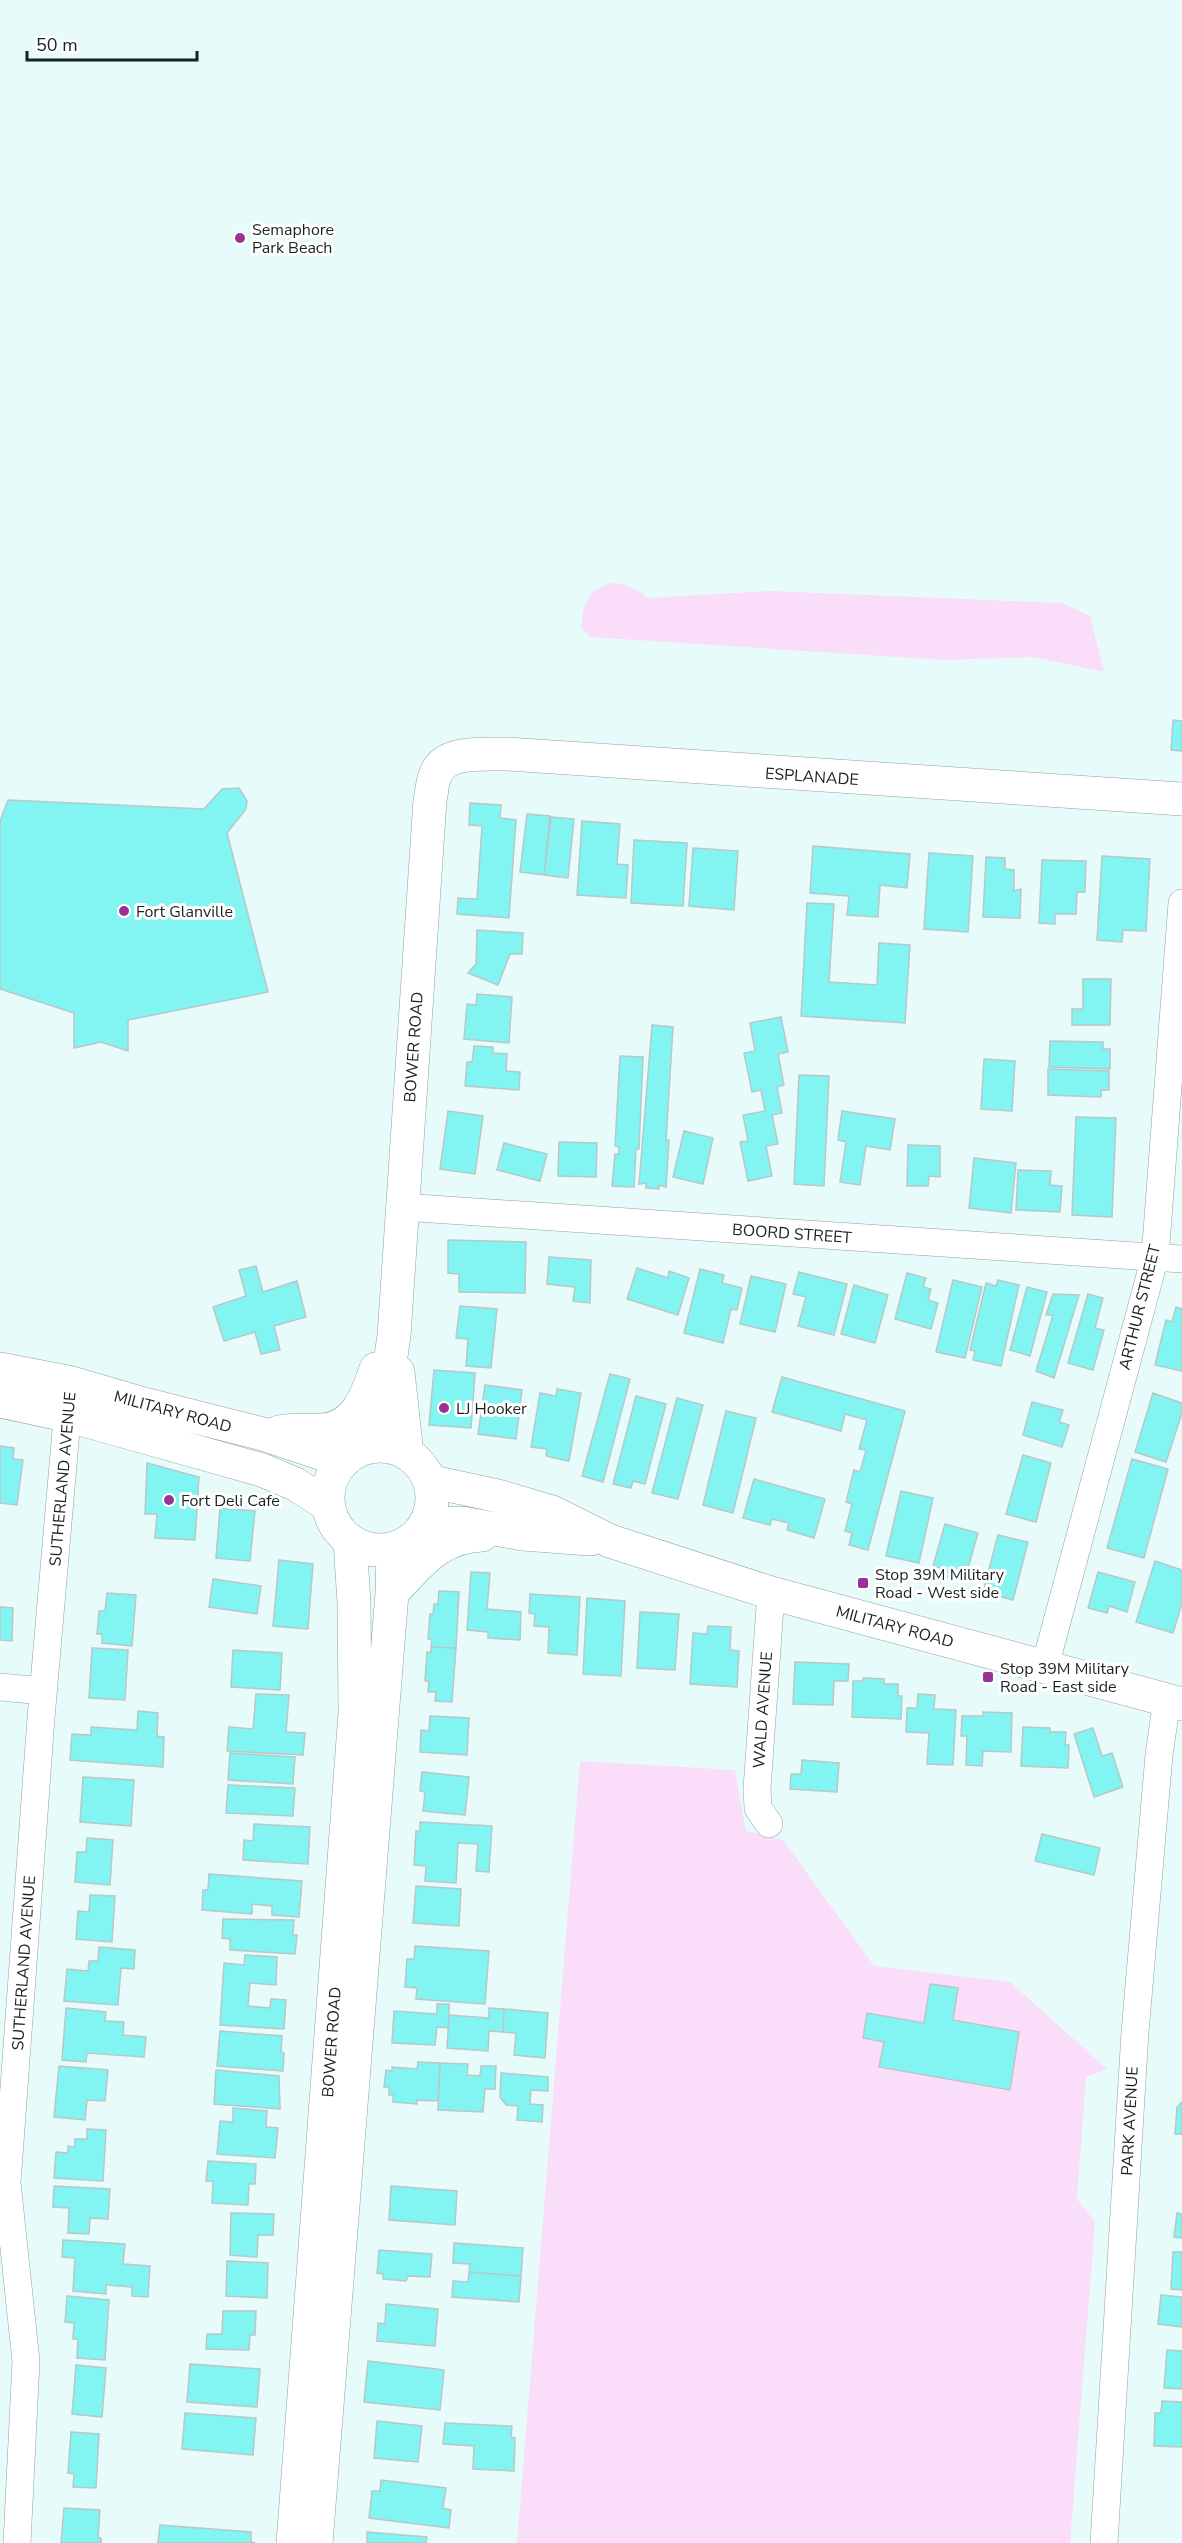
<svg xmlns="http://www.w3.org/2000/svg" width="1182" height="2543" font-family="'Nunito Sans',sans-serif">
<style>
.green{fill:#faddf8}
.building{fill:#82f5f3;stroke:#b6c8c8;stroke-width:1.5}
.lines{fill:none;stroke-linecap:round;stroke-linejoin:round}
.street-casing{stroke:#90a2a2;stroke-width:28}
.secondary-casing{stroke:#90a2a2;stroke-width:34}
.street{stroke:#fff;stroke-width:27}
.secondary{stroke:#fff;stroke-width:33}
.poi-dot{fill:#983297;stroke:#fff;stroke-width:2}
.labels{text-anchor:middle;stroke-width:6;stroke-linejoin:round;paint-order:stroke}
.poi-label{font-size:16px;fill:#1a2121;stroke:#fff;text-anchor:start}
.street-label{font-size:16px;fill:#1a2121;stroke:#fff}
</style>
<rect width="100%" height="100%" fill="#e7fbfa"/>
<path class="green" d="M610,583C626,583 635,588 648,598L770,591L1063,603L1090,616L1104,672L1035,657L944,660L590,637L582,629C581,607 587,591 610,583Z
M580,1761L735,1770L746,1831L783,1840L874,1966L1010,1982L1107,2069L1086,2077L1077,2199L1095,2222L1070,2543H517Z"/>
<path class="building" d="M1173,720L1182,721V751L1171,750Z
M239,788L247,801L246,809L227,833L268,992L128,1020V1051L101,1042L74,1048V1013L0,989V821L8,800L204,809L222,789Z
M470,803L501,805L500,818L516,820L509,918L457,914L458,898L477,899L482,826L469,825Z
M527,814L550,816L544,875L520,872Z
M551,817L574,819L568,878L544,875Z
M582,821L620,824L617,864L628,865L626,898L577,895Z
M634,840L687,843L683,906L631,903Z
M813,846L910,854L907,888L880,885L878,917L847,915L849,896L810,893Z
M693,848L738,851L734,910L689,906Z
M929,853L973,856L968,932L924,929Z
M1102,856L1150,859L1146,931L1123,930L1122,942L1097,940Z
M986,857L1005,858V869L1014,870V891L1021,889L1020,918L983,917Z
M1042,860L1086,861L1085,892H1077L1076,914H1055V924L1039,923Z
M807,903L834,904L829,982L877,985L879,943L910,945L905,1023L801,1016Z
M477,930L523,933L522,954H510L498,985L468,973L476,964Z
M1083,979H1111L1110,1025H1072V1009H1083Z
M477,994L512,997L509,1043L464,1039L467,1004L476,1005Z
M781,1017L788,1052L778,1054L784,1085L777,1087L782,1113L772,1115L778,1144L766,1146L772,1176L748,1181L740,1142L748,1141L743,1115L765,1111L761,1090L752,1092L744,1053L755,1051L750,1023Z
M652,1025L673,1027L666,1140H669L666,1187L659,1185V1189L646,1188V1183L639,1184Z
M1050,1041L1103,1042V1049H1110V1069L1049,1067Z
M474,1046L493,1047V1053L507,1054L506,1071L520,1072L519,1090L465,1086L467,1062H472Z
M620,1056L643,1057L639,1149H636L634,1187L612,1186L615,1154H619V1147L615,1146Z
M984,1059L1015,1061L1012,1111L981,1109Z
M1048,1069L1109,1071V1090H1101V1097L1048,1095Z
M799,1075L829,1076L824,1186L794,1184Z
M448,1111L483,1116L475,1174L440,1169Z
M842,1111L895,1119L890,1150L866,1146L860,1185L840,1182L846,1142L838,1140Z
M1076,1117L1116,1118L1112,1217L1072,1215Z
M684,1131L713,1138L703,1184L673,1177Z
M559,1142L597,1143L596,1177L558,1176Z
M504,1143L547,1154L540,1181L497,1170Z
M908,1145L940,1146V1177L929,1176L928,1186H907Z
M974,1158L1016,1163L1011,1213L969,1208Z
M1018,1170L1051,1171L1050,1185L1062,1186L1060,1212L1016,1210Z
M448,1240L526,1242L525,1293L459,1292V1274L448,1273Z
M549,1257L591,1260L590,1303L573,1301L575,1287L547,1284Z
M256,1266L263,1292L297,1281L306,1317L274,1326L280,1350L261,1354L255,1332L224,1341L213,1307L246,1296L239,1270Z
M637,1268L668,1278L669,1271L689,1278L678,1315L627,1299Z
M700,1269L724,1275L722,1283L742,1288L737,1310L731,1309L723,1343L684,1333Z
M799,1272L847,1284L834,1335L798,1326L806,1297L793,1294Z
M907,1273L926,1278L923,1287L931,1289L928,1300L938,1303L931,1329L895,1319Z
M751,1276L786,1284L775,1332L740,1324Z
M953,1280L982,1287L965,1358L936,1352Z
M998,1280L1019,1285L1001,1366L973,1360L975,1351L970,1350L986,1283L996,1286Z
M854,1285L888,1295L875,1343L841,1334Z
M1027,1287L1047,1292L1030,1356L1010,1350Z
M1053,1294L1079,1295L1054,1378L1036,1371L1053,1315H1046Z
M1088,1294L1103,1298L1095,1328L1104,1330L1093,1370L1068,1363Z
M460,1306L497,1309L491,1368L466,1366L468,1339L456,1338Z
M1176,1307L1182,1309V1371L1155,1365L1166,1320L1172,1322Z
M434,1370L475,1373L471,1428L429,1425Z
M610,1374L630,1379L603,1482L582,1476Z
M782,1377L905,1411L868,1550L849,1545L852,1533L845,1531L852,1504L846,1502L854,1470L860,1472L866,1450L859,1449L867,1420L845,1414L841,1431L772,1412Z
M485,1385L522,1390L516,1439L478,1434Z
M557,1389L581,1393L569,1461L546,1456L547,1449L531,1447L540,1393L556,1396Z
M1153,1393L1182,1403V1413L1166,1462L1135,1452Z
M636,1396L666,1404L645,1484L633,1481L631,1488L613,1484Z
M677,1398L703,1405L678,1499L652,1493Z
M1032,1402L1063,1410L1059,1422L1069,1425L1062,1447L1023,1435Z
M726,1411L756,1418L733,1513L703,1505Z
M0,1446L14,1448L13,1459L23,1460L17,1505L0,1503Z
M1023,1455L1051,1463L1036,1522L1006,1514Z
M1132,1459L1168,1469L1144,1558L1107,1548Z
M147,1463L199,1477L195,1540L155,1538L157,1514H145Z
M754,1479L825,1499L814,1538L787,1530L789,1523L772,1519L770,1525L743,1518Z
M901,1491L933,1498L919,1563L886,1556Z
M220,1508L255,1511L250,1561L216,1558Z
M945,1524L978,1533L964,1582L945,1577L947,1570L933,1566Z
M998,1535L1028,1542L1013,1600L983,1592Z
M279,1560L313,1564L308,1629L273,1626Z
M1155,1561L1182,1570V1603L1173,1633L1136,1622Z
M471,1572L490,1573L487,1609L521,1612L520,1640L488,1638V1632L467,1630Z
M1098,1572L1135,1582L1127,1612L1109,1606L1107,1613L1088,1608Z
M213,1579L261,1586L257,1614L209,1607Z
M439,1591L459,1592L456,1648L431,1647L432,1640L428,1639L430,1614H433L434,1604H438Z
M107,1593L136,1595L132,1646L102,1643V1634H97L99,1611H105Z
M530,1594L580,1597L577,1655L548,1653L549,1627L534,1626L535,1614L529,1613Z
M587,1598L625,1601L621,1676L583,1674Z
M0,1607L13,1608L12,1641L0,1640Z
M640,1612L679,1614L675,1670L637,1668Z
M708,1626L731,1627L730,1650L739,1651L737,1687L690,1684L693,1633L707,1634Z
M431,1647L456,1648L452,1702L435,1701L436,1692H428L429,1681H425L427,1652L431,1653Z
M92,1648L128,1650L125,1700L89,1698Z
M233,1650L282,1653L280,1690L231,1687Z
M795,1662L849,1664L848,1681H834L833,1705L793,1704Z
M863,1678L884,1679V1684H898V1696H902L901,1719L852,1717L853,1681H863Z
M256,1694L289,1695L286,1732L305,1733L303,1755L227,1751L229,1727L253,1729Z
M918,1694L935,1695L934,1709L956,1710L953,1765L927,1764L929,1733L906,1732L907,1708H917Z
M138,1711L158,1713L157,1736L164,1737L163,1767L70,1760L72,1734L91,1735V1727L137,1730Z
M983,1712L1012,1713L1011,1752L983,1751L982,1766L966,1765L967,1736H961L962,1716H983Z
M430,1716L469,1718L467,1755L420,1752L421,1730L429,1731Z
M1023,1727L1050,1728V1732H1066L1065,1745H1069L1068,1768L1021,1766Z
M1093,1728L1102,1756L1112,1753L1123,1787L1094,1797L1074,1734Z
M230,1753L295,1757L293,1784L228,1780Z
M802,1760L839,1763L837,1792L790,1789L791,1774H801Z
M422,1772L469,1777L465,1815L423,1811L425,1792L420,1791Z
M83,1777L134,1780L131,1826L80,1822Z
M228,1785L295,1788L293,1816L226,1813Z
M420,1822L492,1826L489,1872L476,1871L478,1844L458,1843L456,1883L425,1881L426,1866L414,1865L416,1831H420Z
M254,1824L310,1827L308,1864L243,1860L244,1840L253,1841Z
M1042,1834L1100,1848L1094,1875L1035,1861Z
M87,1838L113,1840L110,1885L75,1882L77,1852H86Z
M209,1874L302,1881L299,1917L272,1915V1906L252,1904V1914L202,1910L203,1890H208Z
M416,1886L461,1889L459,1926L413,1923Z
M90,1895L115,1896L112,1942L76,1939L78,1911L89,1912Z
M223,1919L294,1920L293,1935H297L295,1954L230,1950V1939L222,1938Z
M415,1946L489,1951L485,2004L416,1999L417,1988L405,1987L407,1959H414Z
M99,1947L135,1950L134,1969L121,1968L118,2005L64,2001L67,1969L88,1971L89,1961H98Z
M245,1955L277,1957L276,1985L250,1983L248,2006L270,2008L271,1999L286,2000L284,2029L220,2025L224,1963L244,1965Z
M930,1984L958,1988L953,2020L1019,2032L1010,2090L879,2067L884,2042L863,2038L867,2013L924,2023Z
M437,2004H449V2015L448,2028L437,2027L435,2045L392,2043L394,2011L437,2014Z
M66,2008L106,2012L105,2021L124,2022L123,2035L146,2037L144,2057L87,2053L86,2062L62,2060Z
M489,2008L504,2009L503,2032L489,2031L488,2051L447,2048L449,2015L489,2018Z
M504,2009L548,2013L545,2058L514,2055L516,2033L503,2032Z
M220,2031L282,2036L281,2052L284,2053L283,2071L217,2066Z
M418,2062L440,2063L438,2101L417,2100V2104L393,2102V2095H389V2087H384L386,2070L392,2071V2067L417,2069Z
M440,2063L468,2064L467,2075L480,2076L481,2066H496L495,2089H485L483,2112L438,2110Z
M59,2066L108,2070L105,2101L87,2100L85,2120L54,2117Z
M216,2070L279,2076L280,2109L214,2104Z
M501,2073L548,2077V2091L531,2090L530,2104L543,2105L542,2122L517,2120L518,2106L506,2105L500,2097Z
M1182,2102V2134H1175L1177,2107Z
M233,2108L267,2111L266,2127L278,2128L275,2158L217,2154L220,2121L233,2122Z
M87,2129L106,2130L103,2181L54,2178L56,2152L68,2153V2146L75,2147V2139H87Z
M208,2161L256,2164L255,2184H249L248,2205L212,2203L213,2181H206Z
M54,2186L110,2189L108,2219L90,2218L89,2234L68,2233L69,2208L53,2207Z
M391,2186L457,2191L455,2225L389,2220Z
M231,2213L274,2214L273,2235H258L257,2257L230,2255Z
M1177,2213L1182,2214V2238L1174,2237Z
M63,2240L125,2244L123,2264L150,2266L148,2297L132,2296V2287L106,2285V2294L73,2291L75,2258L62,2257Z
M454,2243L523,2248L521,2276L469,2272L470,2264L453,2263Z
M379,2250L432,2254L430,2277L408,2276L406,2281L383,2279V2274L377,2273Z
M1173,2252H1182V2290L1171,2289Z
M227,2261L268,2263L267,2298L226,2296Z
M469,2272L521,2276L519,2302L452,2297L453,2281L468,2282Z
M1161,2295L1182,2297V2327L1158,2324Z
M67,2296L109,2300L105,2360L77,2358L78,2339H73L74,2323L65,2322Z
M386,2304L438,2309L435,2346L377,2341L378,2323L385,2324Z
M223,2311H256L255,2335H250L249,2350L206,2349L207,2334H222Z
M1167,2350L1182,2351V2389L1164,2388Z
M368,2361L444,2370L440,2410L364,2402Z
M190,2364L260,2369L257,2407L187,2402Z
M76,2365L106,2368L102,2417L72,2414Z
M1162,2401L1182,2402V2447L1154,2446L1155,2413H1161Z
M185,2413L256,2418L253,2455L182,2449Z
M377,2421L422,2426L418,2462L374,2458Z
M445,2423L512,2426L511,2437L515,2438L514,2471L473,2469L474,2446L443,2444Z
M71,2432L99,2434L96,2488L73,2487L74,2474L68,2473Z
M381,2480L446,2488L443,2508L451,2510L449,2528L369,2518L372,2491H380Z
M64,2508L100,2510L98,2538H101V2543H61Z
M160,2525L251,2532V2542L255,2543H158Z
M367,2532L427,2537L426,2543H367Z"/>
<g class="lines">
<g class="street-casing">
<path id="street" d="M402,1207L1182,1259
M1045,1666L1155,1257L1182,903
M0,1687L43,1691
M769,1824L758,1808L757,1789L771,1593
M17,2543L26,2361L7,2183L41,1718L69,1396
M1104,2543L1135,2032L1159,1755L1167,1700"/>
</g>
<g class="secondary-casing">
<path id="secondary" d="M0,1369L72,1383L144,1404L263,1434L344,1461
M398,1372L407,1454
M0,1401L66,1415L262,1470L295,1484L328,1505
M279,1432C293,1429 307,1431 321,1430C355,1429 366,1398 376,1369
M328 1498a52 52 0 1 1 104 0a52 52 0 1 1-104 0Z
M366,1448C386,1416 388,1372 394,1336L430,800C432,792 432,783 435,776C444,749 484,755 507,754L1182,799
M429,1481L498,1496L552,1512L610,1541L771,1593L1182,1704
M425,1524L462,1523L523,1534L590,1539
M392,1593C421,1563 438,1537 482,1535
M293,2543L355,1713L354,1603L350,1541
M316,2543L392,1593L393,1549"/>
</g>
<use href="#street" class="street"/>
<use href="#secondary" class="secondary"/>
</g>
<g class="poi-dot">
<circle cx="240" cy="238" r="6"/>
<circle cx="124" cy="911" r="6"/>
<circle cx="444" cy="1408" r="6"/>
<circle cx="169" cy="1500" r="6"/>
<rect x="857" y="1577" width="12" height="12" rx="3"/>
<rect x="982" y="1671" width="12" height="12" rx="3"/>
</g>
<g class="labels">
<g class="poi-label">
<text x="252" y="235">Semaphore<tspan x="252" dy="18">Park Beach</tspan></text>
<text x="136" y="917">Fort Glanville</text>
<text x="456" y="1414">LJ Hooker</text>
<text x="181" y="1506">Fort Deli Cafe</text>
<text x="875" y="1580">Stop 39M Military<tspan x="875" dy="18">Road - West side</tspan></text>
<text x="1000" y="1674">Stop 39M Military<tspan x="1000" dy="18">Road - East side</tspan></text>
</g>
<g class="street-label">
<text transform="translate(812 776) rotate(4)" y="6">ESPLANADE</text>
<text transform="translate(413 1047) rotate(-86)" y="6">BOWER ROAD</text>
<text transform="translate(792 1233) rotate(4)" y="6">BOORD STREET</text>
<text transform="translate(1139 1307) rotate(-76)" y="6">ARTHUR STREET</text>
<text transform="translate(173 1411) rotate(15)" y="6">MILITARY ROAD</text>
<text transform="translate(62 1479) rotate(-85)" y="6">SUTHERLAND AVENUE</text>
<text transform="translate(895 1626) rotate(15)" y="6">MILITARY ROAD</text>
<text transform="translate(762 1710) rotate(-86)" y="6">WALD AVENUE</text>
<text transform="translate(23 1963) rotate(-86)" y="6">SUTHERLAND AVENUE</text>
<text transform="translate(331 2042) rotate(-86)" y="6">BOWER ROAD</text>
<text transform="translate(1129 2121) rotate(-87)" y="6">PARK AVENUE</text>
</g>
</g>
<path d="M27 51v9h170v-9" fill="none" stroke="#1a2121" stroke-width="3"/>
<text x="36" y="51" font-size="18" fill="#1a2121" stroke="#ffffff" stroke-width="4.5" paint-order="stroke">50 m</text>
</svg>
